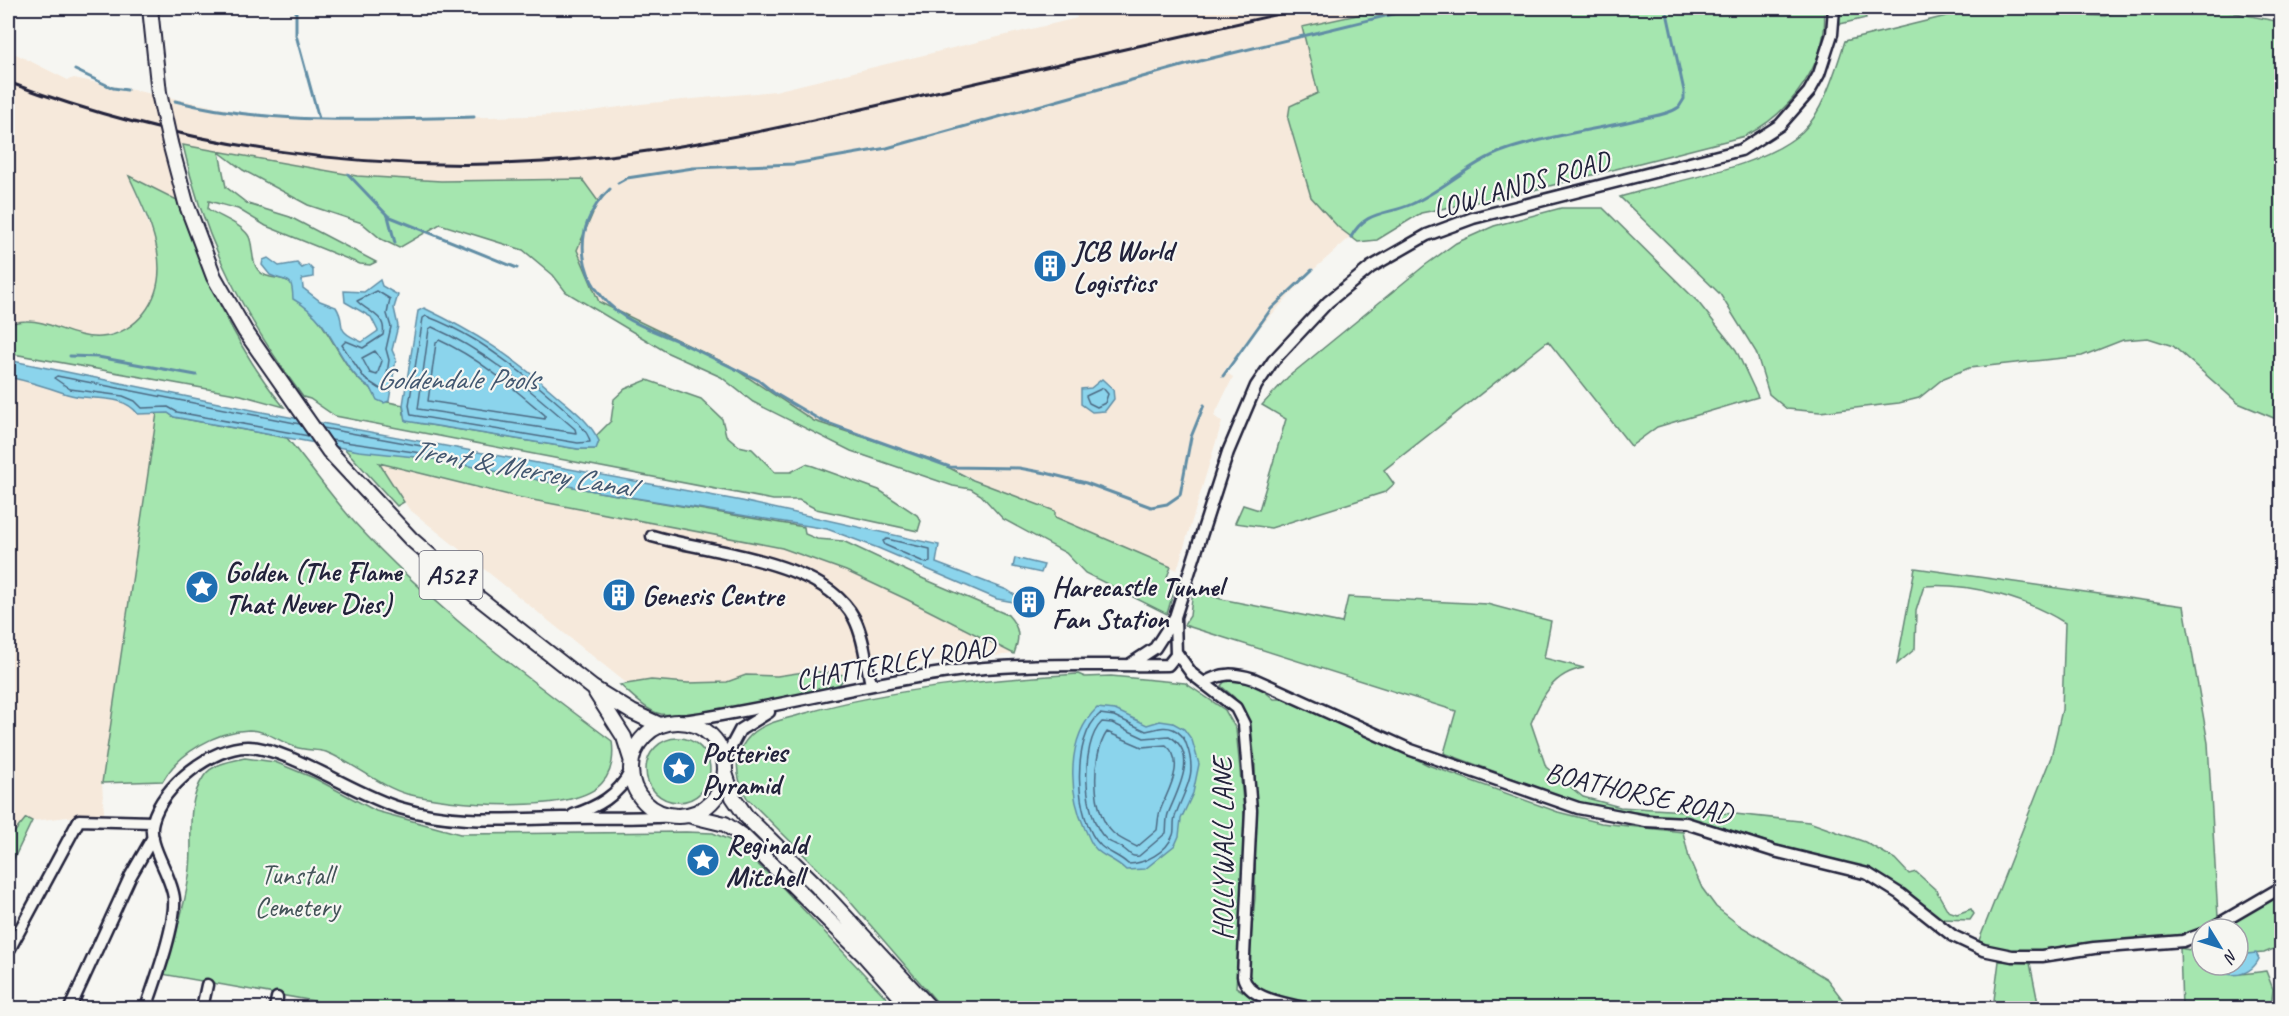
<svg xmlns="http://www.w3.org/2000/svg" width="2289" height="1016" font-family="Caveat,sans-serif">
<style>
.built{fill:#f6e9db}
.green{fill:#a5e6af;stroke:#648475;stroke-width:1.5}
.water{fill:#8bd4ec;stroke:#618da5;stroke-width:1.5}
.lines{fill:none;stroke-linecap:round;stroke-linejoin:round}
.shore{stroke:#4c6982;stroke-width:1.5}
.stream{stroke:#618da5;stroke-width:3}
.minor-casing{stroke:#22223b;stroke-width:15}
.major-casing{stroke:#22223b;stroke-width:18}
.minor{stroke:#f6f6f2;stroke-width:10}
.major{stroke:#f6f6f2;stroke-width:14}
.rail{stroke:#22223b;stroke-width:3}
.major-bridge-casing{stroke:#22223b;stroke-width:18;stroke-linecap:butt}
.major-bridge{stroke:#f6f6f2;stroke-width:14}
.labels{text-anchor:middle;stroke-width:4.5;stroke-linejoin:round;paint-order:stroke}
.shield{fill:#f6f6f2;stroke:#626272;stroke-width:1.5}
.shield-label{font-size:27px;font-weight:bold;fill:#22223b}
.street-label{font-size:28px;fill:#22223b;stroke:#f6f6f2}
.poi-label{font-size:28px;font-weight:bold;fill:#22223b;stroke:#f6f6f2;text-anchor:start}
.park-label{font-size:28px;fill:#435358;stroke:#f6f6f2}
.water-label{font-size:30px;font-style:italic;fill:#425770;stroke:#f6f6f2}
</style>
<rect width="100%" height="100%" fill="#f6f6f2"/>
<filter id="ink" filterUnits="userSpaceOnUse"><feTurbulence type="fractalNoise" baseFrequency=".0167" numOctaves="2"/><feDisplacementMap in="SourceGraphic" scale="12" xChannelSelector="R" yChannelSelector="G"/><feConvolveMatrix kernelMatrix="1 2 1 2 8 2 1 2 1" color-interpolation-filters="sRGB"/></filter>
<g filter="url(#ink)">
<path class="built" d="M1074,8H1665L1414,205L1347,240L1310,273L1251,337L1224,371L1233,377L1214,416L1222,422L1177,570L1055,517L934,460L814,421L729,365L599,302L577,250L598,201L582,179L441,181L357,176L162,142L177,200L129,177L157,245L160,276L152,303L138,321L121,331L102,337L69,334L27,320L8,324V50L68,80L74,78L250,114L344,121L563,115L641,104L775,91L1077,18Z
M8,377L52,387L69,394L122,402L132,406L139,414L157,413L102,783L104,813L32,821L26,818L8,840Z
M378,462L517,497L782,548L846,571L906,599L1014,654L883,667L874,661L853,662L846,675L731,699L650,702L409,509Z"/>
<path class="green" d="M1389,8H1824C1830,61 1791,113 1745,136L1526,192L1421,213L1377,240L1358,242L1338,227L1311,197L1288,119L1290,106L1318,93L1302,27Z
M1838,8H1878L1864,11L1866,18L1840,24Z
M1979,8H2050L2060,14L2105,16L2124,8H2211L2281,22V421L2238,403L2173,346L2148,338L2123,340L2082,356L1969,368L1944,378L1919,398L1899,403L1820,412L1787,409L1769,394L1756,352L1720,294L1620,197C1673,180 1761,169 1802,132C1823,113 1836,68 1845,41Z
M183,145L357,176L441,181L582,179L598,201L577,250L599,302L729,365L814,421L934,460L973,480L1055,511V517L1171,567L1167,577L1177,580L1167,614L1085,573L1066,553L1003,519L981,495L971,489L953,486L851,451L753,402L721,377L668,353L566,292L553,275L523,250L440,224L399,248L381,239L362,223L308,205L243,170L219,152L226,187L248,204L290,217L376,262L370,265L360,264L266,226L238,209L209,201L208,209C220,217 239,223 248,235C254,243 250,261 258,270C266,280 281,276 292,283L297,301C324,308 343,378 371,388L378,400L403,405L404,414L418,423L578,449H595L599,442L596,436L611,421L614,399L625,389L647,380L701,399L722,419L726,435L739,446L752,449L775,472H791L806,464L813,466L879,490L917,515L921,521L918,531L816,509L799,500H773L335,416L310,399L303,397C245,318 204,242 183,145Z
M129,176L177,200C203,272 235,348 284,407L241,395L8,353V324C13,323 20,321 26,321C49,320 74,339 101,337C118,336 135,325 144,313C177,271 148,218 129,176Z
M1561,208H1603L1698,302L1736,350L1758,397L1657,427L1631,446L1548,341L1384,470L1394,484L1385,492L1271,528L1235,523L1243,505L1259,510L1286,419L1262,405L1288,377L1424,266L1456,243L1494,226Z
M157,413H168L174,417L287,438C310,466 331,496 355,523C430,605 523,675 612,741C614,756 613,771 602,783C573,816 447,804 407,794C379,786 354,763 326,752C317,749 306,751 295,747C280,742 267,730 249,730C217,731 178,753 163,781L102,783Z
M344,448L434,459L599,492L804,527L805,534L817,539L843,541L924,579L1008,615C1020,628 1020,637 1014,654L906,599L846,571L782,548L517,497L379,463L404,502L397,506Z
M1915,568L2184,606L2208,743L2218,917L2206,929L2183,937L2015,952L1978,943L2051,757L2062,710L2065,623C2026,598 1970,583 1924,586L1916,611L1915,649L1897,664Z
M1193,589L1221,599L1342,623L1348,597L1487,604L1551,621L1544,658L1584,668C1553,673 1542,696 1531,723L1546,767L1583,797L1620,807L1735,814L1809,822L1865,842L1895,859L1909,874L1916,872L1936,890L1948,911L1957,914L1971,909L1974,914L1970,920L1941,919L1911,896L1861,866L1808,855L1705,822L1586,805L1444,753L1456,711L1184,625L1190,616Z
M811,671L846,675L839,685C794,695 705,721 661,714C646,711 632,695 620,685L651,680L688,683L727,682L746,675L777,676Z
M1078,674L1085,677L1111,676L1185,683L1225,710L1236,729L1246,832L1236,987L1258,1001L1281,1008H942L847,898L747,798C735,777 732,753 751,735C766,721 788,719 806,713C895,688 986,680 1078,674Z
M1233,679L1258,686L1274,699H1288L1343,723L1428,765L1558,812L1601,823L1683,832L1689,858L1702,888L1716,907L1739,925L1827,979L1849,1008H1312L1265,994L1255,988L1247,977L1255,898V760L1250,722L1234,697L1221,686L1225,681Z
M646 770a32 32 0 1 1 64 0a32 32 0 1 1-64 0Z
M245,758L275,762L314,778L376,811L460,834L686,832L713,833L734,842L784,889L896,1008H353L162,974C174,942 184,910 189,876C195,843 183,807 204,776C212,764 231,761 245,758Z
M26,818L32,821L8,871V840Z
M2281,893V946L2264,953L2238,955V929H2223Z
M2202,940V958L2199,959C2219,979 2237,975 2266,971L2273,989L2271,1008H2182L2180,948L2190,950Z
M1999,961L2030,963L2039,1008H1993Z"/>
<path class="water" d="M268,258L279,266L297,263L302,268L308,265L313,270V277L302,279L303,288L320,301L336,307C348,326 331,329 362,342L378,331L371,317L345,302L344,291L364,292L380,280L382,286L398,295L394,308L398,326L392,350L396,359L389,401L384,403L377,400L371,388C351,380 335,341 322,324C314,314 304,305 293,299C292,274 289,284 270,275L262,265L263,260Z
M424,308C476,333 512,356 555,394C572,409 589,420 599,441L596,449H578L406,421L403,405L418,311Z
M8,360L262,412L742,501L939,545L936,563L1007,590L1025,602V604L997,599L878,548L827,529L599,492L434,459L359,451L174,417L168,413L138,414C121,392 91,402 67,394C47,387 28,381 8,377Z
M1102,379L1113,389L1114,399L1105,411L1092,412L1081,404V389L1091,388Z
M1015,558L1044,565L1041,573L1013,567Z
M1097,708L1115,710L1147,725L1160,721L1173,723L1184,729L1192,740L1199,764L1193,793L1181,819L1179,836L1175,845L1145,869L1126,870C1115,859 1103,857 1096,849C1091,845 1088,835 1085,829C1068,792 1066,738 1097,708Z
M2256,953L2259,959C2248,980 2223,978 2206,965H2238V955Z"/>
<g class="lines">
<path class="shore" d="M377,291L390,299L387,314L391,327L386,349L389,360L385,388L382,390L365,379L342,345L346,341L363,348L383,335C387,315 367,312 357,301Z
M426,316C442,322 460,331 475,340C497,353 589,421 590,442L578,443L411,415L409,405L423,318Z
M432,327C487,351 530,390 575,429L576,433L418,409L429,329Z
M439,340C479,358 512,387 545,415V419L428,401L436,343Z
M375,351L382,361L377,375L370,373L362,358Z
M1103,388L1108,394L1105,403L1097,407L1089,403L1086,396Z
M300,424L57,376L54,378L70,389L123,396L135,401L142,408L168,407L177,412L309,436
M323,428L427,447L429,450L421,453L331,440
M887,539L930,549V562L926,563L885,545L883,541Z
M1100,714L1114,716L1146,731C1155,730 1163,725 1173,729C1180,732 1185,739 1187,746C1198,777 1184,789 1175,817C1173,823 1175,830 1173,835C1167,852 1144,864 1128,864C1120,856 1109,853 1101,846C1074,821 1071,737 1100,714Z
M1102,722L1112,723L1144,738L1169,736C1200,753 1177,791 1168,814C1166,820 1167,826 1166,833L1139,856C1130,857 1131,854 1124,849C1119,845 1112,844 1107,840C1083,820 1079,744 1102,722Z
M1107,732L1142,747L1166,745C1187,763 1167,791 1160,811C1158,817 1158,824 1157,830L1137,847C1131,844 1118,838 1113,833C1091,813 1091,755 1107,732Z"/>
<path class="stream" d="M296,8V35L319,119
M75,70L113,88L127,90
M175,101C272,126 374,119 474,117
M348,174L388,216L517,268
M618,183L627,178L693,168L794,164L887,148L1200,61L1418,8
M610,189C568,228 577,286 625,317C641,327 659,333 675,340C703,353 731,367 758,380L774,393L822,421L950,467L1019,468L1046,473L1086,483L1151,507L1167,504L1180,495L1191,437L1204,405
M388,216L395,243
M1351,237C1365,210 1388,215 1412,204C1445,189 1472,161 1506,150C1550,135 1595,130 1640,119C1652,116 1668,115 1679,107L1684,99V91L1666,8
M70,356L98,357L196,375
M1223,376L1271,309L1312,270"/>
<g class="minor-casing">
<path id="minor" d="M652,536C711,553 824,560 854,618C864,637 866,663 871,684
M1176,652L1192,674L1236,708L1244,724L1251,810L1243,976C1248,999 1284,1003 1304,1008
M1129,665L1155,648L1175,617L1228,452L1256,386L1273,361L1328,302L1371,267L1427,235L1473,218L1741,150L1780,125L1809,92L1819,74L1832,34L1834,8
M1204,683C1222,672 1234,673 1254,679L1411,750L1578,808L1646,821L1686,823L1774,851L1868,874L1900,894L1953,936L1983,950L2012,956H2042L2094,948L2183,941L2202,934
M683,721C773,709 859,684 949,672C1021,662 1096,666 1168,665L1176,655L1175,617
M724,760L740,730L769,712
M573,815C597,807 618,796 630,772
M2210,929L2282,887
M8,952L79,820L152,822
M70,1008L130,877L153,837
M146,1008C155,982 176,925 174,899C172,874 146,845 153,821C162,786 213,746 248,747C290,748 355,795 400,808C453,824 507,819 562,818C600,817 637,819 676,816
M202,1008L207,985
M275,1008L277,998"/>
</g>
<g class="major-casing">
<path id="major" d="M150,8L159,93
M170,143L186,203L214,277L245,331L329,451L411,539L475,595L593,688L632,712L660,725
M596,693L624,737L631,759
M631 769a47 47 0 1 1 94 0a47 47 0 1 1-94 0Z
M725,773L733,797L746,816L816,885L930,1008
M688,815L725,824L745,838L864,955L911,1008"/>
</g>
<use href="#minor" class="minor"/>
<use href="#major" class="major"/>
<path class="rail" d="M8,82C177,146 362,173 543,162C676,154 806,122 936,92C1059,64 1182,36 1305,8"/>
<g class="major-bridge-casing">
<path id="major-bridge" d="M159,93L170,143"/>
</g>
<use href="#major-bridge" class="major-bridge"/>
</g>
</g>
<defs>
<g id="building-disc" transform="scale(1.725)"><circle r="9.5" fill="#1f6fb2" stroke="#f6f6f2"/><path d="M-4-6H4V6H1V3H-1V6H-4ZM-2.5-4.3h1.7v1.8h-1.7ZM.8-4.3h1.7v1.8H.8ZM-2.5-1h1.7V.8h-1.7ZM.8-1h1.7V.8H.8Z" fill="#fff"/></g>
<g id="sight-disc" transform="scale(1.725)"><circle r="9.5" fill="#1f6fb2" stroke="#f6f6f2"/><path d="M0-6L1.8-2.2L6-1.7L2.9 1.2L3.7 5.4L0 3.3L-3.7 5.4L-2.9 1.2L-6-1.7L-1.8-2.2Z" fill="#fff"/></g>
</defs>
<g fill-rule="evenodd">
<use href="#building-disc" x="1050" y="266"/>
<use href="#sight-disc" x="202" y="587"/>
<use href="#building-disc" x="619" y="595"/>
<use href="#building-disc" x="1029" y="602"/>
<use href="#sight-disc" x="679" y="768"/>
<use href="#sight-disc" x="703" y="860"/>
</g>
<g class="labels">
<rect class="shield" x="419.5" y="551" width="63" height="48" rx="4.5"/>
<g class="shield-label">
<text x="451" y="584">A527</text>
</g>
<g class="street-label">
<text transform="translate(1521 184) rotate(-16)" y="10">LOWLANDS ROAD</text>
<text transform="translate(895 662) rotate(-10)" y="10">CHATTERLEY ROAD</text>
<text transform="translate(1639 792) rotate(13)" y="10">BOATHORSE ROAD</text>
<text transform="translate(1222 849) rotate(-90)" y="10">HOLLYWALL LANE</text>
</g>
<g class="poi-label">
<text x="1073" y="260">JCB World<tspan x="1073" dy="32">Logistics</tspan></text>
<text x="225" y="581">Golden (The Flame<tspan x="225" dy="32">That Never Dies)</tspan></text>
<text x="1052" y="596">Harecastle Tunnel<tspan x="1052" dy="32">Fan Station</tspan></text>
<text x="642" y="605">Genesis Centre</text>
<text x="702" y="762">Potteries<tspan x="702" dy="32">Pyramid</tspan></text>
<text x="726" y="854">Reginald<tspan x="726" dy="32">Mitchell</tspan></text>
</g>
<g class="park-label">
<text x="297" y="884">Tunstall<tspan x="297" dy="32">Cemetery</tspan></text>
</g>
<g class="water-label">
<text x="457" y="389">Goldendale Pools</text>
<text transform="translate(522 468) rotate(10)" y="10">Trent &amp; Mersey Canal</text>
</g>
</g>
<rect width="2289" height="1016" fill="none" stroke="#f6f6f2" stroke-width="30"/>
<rect x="15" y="15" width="2259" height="986" fill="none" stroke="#22223b" stroke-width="2" filter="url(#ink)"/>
<g transform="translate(2220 947) rotate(128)"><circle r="28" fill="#f6f6f2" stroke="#a1a1a9" stroke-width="1.5"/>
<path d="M0-4.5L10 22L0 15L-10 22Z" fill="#1f6fb2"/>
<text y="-9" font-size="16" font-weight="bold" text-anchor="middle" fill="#22223b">N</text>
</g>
</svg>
